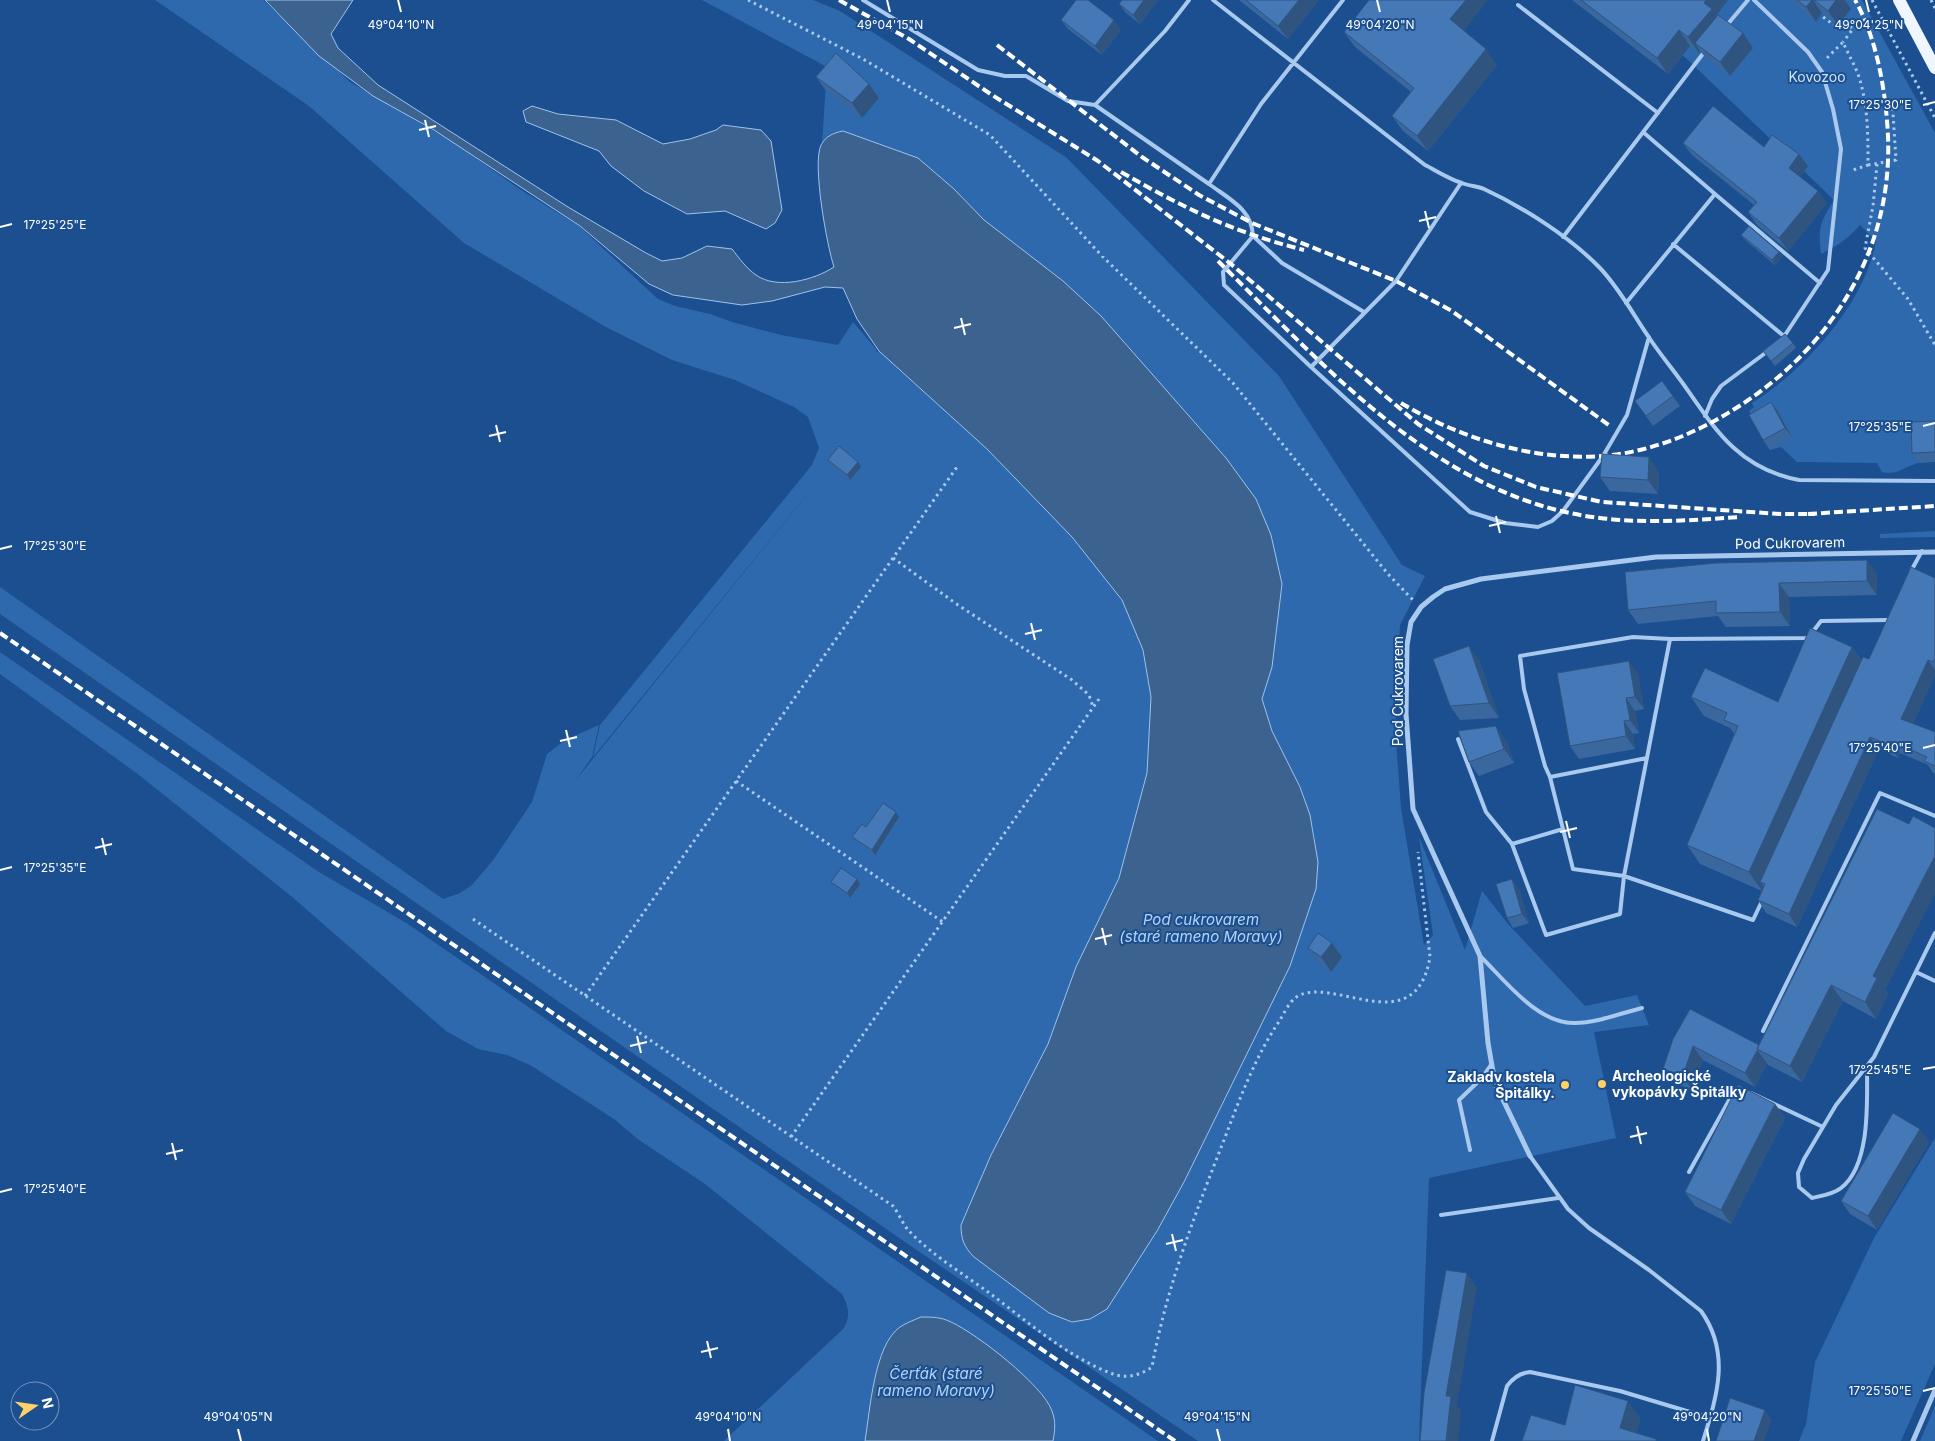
<svg xmlns="http://www.w3.org/2000/svg" width="1935" height="1441" font-family="Inter,sans-serif">
<style>
.green{fill:#2e69ad}
.water{fill:#3c6290;stroke:#9cc4f0}
.lines{fill:none;stroke-linecap:round;stroke-linejoin:round}
.path{stroke:#a9c9ee;stroke-width:3;stroke-dasharray:2.5 4;stroke-linecap:butt}
.service{stroke:#a9c9ee;stroke-width:4}
.minor{stroke:#a9c9ee;stroke-width:5}
.primary{stroke:#f0f6ff;stroke-width:12}
.rail{stroke:#fff;stroke-width:4;stroke-dasharray:9 4;stroke-linecap:butt}
.wall{fill:#3a679d}
.shaded-wall{fill:#305480}
.building{fill:#4478b7;stroke:#305480}
.ticks{fill:none;stroke:#fff;stroke-width:2}
.poi-dot{fill:#ffd166;stroke:#1b4f8f;stroke-width:2}
.labels{text-anchor:middle;stroke-width:4;stroke-linejoin:round;paint-order:stroke}
.park-label{font-size:14px;fill:#cfe3fa;stroke:#1b4f8f}
.street-label{font-size:14px;fill:#fff;stroke:#1b4f8f}
.poi-label{font-size:14px;font-weight:bold;fill:#fff;stroke:#1b4f8f;text-anchor:start}
.water-label{font-size:15px;font-style:italic;fill:#b5d3f5;stroke:#1b4f8f}
.ticks-label{font-size:12px;text-anchor:middle;fill:#fff;stroke:#1b4f8f;stroke-width:4;stroke-linejoin:round;paint-order:stroke}
</style>
<rect width="100%" height="100%" fill="#1b4f8f"/>
<path class="green" d="M155,0H263L350,82L451,141L521,190L579,226L658,299L675,306L710,314L732,322L781,335L838,345L853,322L877,350L876,352L879,351L987,449L1072,537L1122,600L1143,650L1151,697L1147,773L1119,878L1076,967L1048,1044L991,1155L961,1225C961,1239 964,1247 974,1257L1049,1313L1184,1182L1290,966L1316,889L1315,840L1310,815L1300,787L1272,731L1262,699L1272,667L1256,499L1226,458L1101,316L1063,281L984,220L954,189L918,158L843,131L833,133L822,144L827,67L702,0H813L840,11L1067,158L1279,376L1402,565L1425,576L1400,625L1396,690V741L1401,808L1424,945L1433,935L1419,837L1465,950L1482,891L1509,925L1585,1006L1637,995L1649,1025L1594,1032L1616,1138L1429,1178L1419,1441H1198L905,1242L0,614V587L443,899L460,893L472,885L494,859L532,802L547,754L565,740L599,725L592,757L575,781L836,459L593,757L600,725L812,465L819,448L808,417L794,407L735,380L672,360L604,326L464,243L309,106Z
M1619,0H1862L1935,133V462C1929,462 1923,462 1918,463C1904,467 1896,476 1882,472L1877,463L1797,462L1781,447L1770,450L1749,411L1754,407L1752,403C1805,370 1865,303 1876,241L1860,225C1848,239 1837,246 1821,254C1818,226 1820,223 1834,200L1688,60Z
M1935,531V537L1880,538V534Z
M0,652L319,872L408,924L1158,1441H1053C1055,1430 1056,1422 1052,1411C1041,1380 979,1340 952,1322L888,1340L880,1360L865,1441H724L843,1329C851,1317 849,1307 842,1294L705,1184L639,1140L614,1119L530,1065L507,1055L478,1049L446,1031L291,896L139,775L0,674Z
M1935,1138V1364L1901,1441H1799L1806,1424L1815,1362L1874,1238Z
M1935,1406V1441H1920Z"/>
<path class="water" d="M265,0H353L331,34L338,48L378,85L568,207L646,253L662,261L682,258L707,246L732,249C739,258 746,268 756,275C777,290 814,280 834,267C827,246 812,164 821,145C826,136 833,133 843,131L918,158L954,189L984,220L1063,281L1101,316L1226,458L1256,499L1271,535L1282,584L1272,667L1262,699L1272,731L1300,787L1310,815L1318,862L1316,889L1290,966L1184,1182L1157,1231L1107,1309L1090,1319L1072,1322L1049,1313L974,1257C964,1247 961,1239 961,1225L991,1155L1048,1044L1076,967L1119,878L1147,773L1151,697L1143,650L1122,600L1072,537L987,449L879,351L857,319L843,288L825,287L772,301L742,305L673,295L649,284L580,226L434,130L373,96L319,56Z
M532,106L558,114L616,120L663,144L690,139L716,130L723,125L761,130L771,141L782,210L775,223L766,229L725,211L687,214L644,191L611,166L599,151L526,122L523,111Z
M921,1317C932,1317 941,1317 951,1322C977,1334 1043,1385 1052,1411C1056,1422 1055,1430 1053,1441H865C870,1411 874,1345 900,1327C906,1323 914,1320 921,1317Z"/>
<g class="lines">
<path class="path" d="M748,0L863,59L990,135L1102,256L1233,383L1388,574L1413,600
M1872,0L1935,118
M1931,0L1935,8
M1818,13L1839,29L1845,22
M1840,18L1853,29L1843,42
M1827,58L1843,42C1848,54 1855,65 1859,77C1868,106 1868,135 1868,165L1850,171
M1877,164L1873,206L1865,248L1908,299L1935,345
M1868,165L1896,160L1892,98
M893,558L958,605L1072,680L1089,695L1093,707
M736,781L943,922
M473,919L893,1206C899,1214 904,1226 909,1231C932,1255 962,1273 988,1292C1027,1321 1067,1357 1113,1374C1126,1379 1141,1375 1152,1367C1166,1289 1195,1214 1224,1140C1240,1098 1255,1057 1280,1020C1284,1013 1289,1003 1295,998C1330,972 1415,1045 1430,957L1418,852
M585,996L957,467
M791,1137L1099,699"/>
<path class="service" d="M863,0L978,70L1005,76H1026L1068,101L1095,105
M1189,0L1165,31L1095,105L1209,184
M1213,0L1425,165C1437,171 1449,179 1462,183C1469,186 1477,186 1484,189C1523,207 1570,237 1600,268C1619,288 1633,314 1648,336C1659,353 1672,368 1684,385C1716,431 1740,469 1799,480L1935,481
M1754,0L1808,52L1822,72L1833,109L1841,149L1828,270L1783,338
M1518,5L1658,113
M1727,25L1748,0
M1461,183L1396,281L1311,367L1470,512L1505,523L1538,527L1552,521L1563,511L1603,456L1627,415L1649,337
M1715,194L1820,283
M1253,236L1282,263L1364,312
M1563,237L1705,51
M1673,244L1785,337
M1626,303L1715,194L1643,132
M1311,367L1224,285L1223,272L1253,236C1252,209 1229,199 1209,184L1261,104L1343,0
M1705,416L1712,399L1721,386L1768,351
M1911,571L1922,551
M1458,739L1486,812L1512,844
M1647,758L1550,777L1545,766L1524,689L1520,656L1633,637L1670,639
M1550,777L1573,869L1624,876L1620,914L1546,935L1512,844L1563,829
M1762,901L1753,920L1624,876L1670,639L1808,638L1821,621L1889,620
M1480,956C1505,980 1537,1024 1575,1023C1597,1023 1621,1013 1642,1008
M1916,972L1935,981
M1763,1031L1880,793L1935,816
M1867,1066C1867,1100 1871,1165 1841,1188C1834,1194 1821,1196 1812,1198L1799,1187L1798,1173L1804,1159L1836,1105L1874,1057L1935,933
M1751,1093L1823,1127
M1470,1150L1459,1100L1482,1078L1491,1065
M1530,1156L1568,1209L1589,1228L1649,1270L1701,1311C1731,1353 1717,1396 1703,1441
M1689,1172L1732,1095L1737,1093
M1441,1215L1558,1198
M1492,1441L1507,1386C1513,1378 1520,1373 1530,1372L1620,1391L1710,1418"/>
<path class="minor" d="M1530,1156L1495,1083L1488,1043L1480,956L1413,809L1406,714L1407,645L1411,622L1421,607L1433,597L1445,589L1481,579L1656,557L1935,552
M1913,1441L1935,1390"/>
<path class="primary" d="M1899,0L1935,68"/>
<path class="rail" d="M839,0L909,39L992,95L1098,161L1231,264L1418,424L1484,466L1536,487L1602,502L1781,514H1815
M997,45L1142,157L1199,195L1252,223L1396,281L1452,311L1610,426
M1121,172C1184,208 1232,232 1304,250
M1218,261C1327,368 1440,499 1600,518C1647,524 1694,520 1740,517
M1401,403C1460,438 1531,461 1602,456C1644,453 1687,437 1723,416C1825,357 1893,256 1888,136C1886,93 1877,38 1855,0
M1808,514L1935,506
M0,633L1175,1441"/>
</g>
<path class="wall" d="M1158,0L1140,24L1126,13L1119,4Z
M1239,0H1319L1288,39Z
M1572,0H1728L1716,16L1753,48L1730,76L1705,57L1700,51L1699,53L1690,46L1668,74Z
M1793,0H1845L1851,9L1838,25L1822,13L1816,22L1798,7Z
M1061,20L1121,30L1102,55L1068,29Z
M1464,31L1497,65L1428,151L1403,131L1392,116L1411,92L1355,47L1344,32Z
M816,77L869,84L879,98L862,118L826,91Z
M1683,143L1764,147L1808,166L1800,177L1818,191L1827,203L1788,251L1757,225L1748,212L1754,205L1692,155Z
M1741,235L1783,256L1775,265L1745,240Z
M1793,343L1796,348L1775,366L1763,351Z
M1662,381L1680,406L1653,426L1635,401Z
M1771,402L1778,412L1792,437L1770,450L1763,440Z
M1935,421V462L1919,463L1912,453Z
M828,460L858,462L861,467L850,480L831,465Z
M1659,472L1658,494L1610,491L1600,477Z
M1625,572L1877,574V595L1789,597L1790,626L1726,627L1718,616L1638,624L1628,610Z
M1935,578V675L1913,724L1935,732V774L1933,773L1928,765L1900,753L1898,758L1879,749L1797,927L1766,913L1758,900L1762,891L1700,864L1687,845L1735,735L1730,728L1704,716L1691,697L1778,702L1852,647L1862,661L1869,659Z
M1479,660L1499,718L1460,720L1450,706Z
M1638,674L1644,709L1635,711L1639,733L1633,734L1635,749L1579,759L1570,746Z
M1506,740L1514,763L1479,776L1469,762Z
M1877,809L1885,990L1888,994L1876,1019L1843,1001L1802,1082L1768,1065L1767,1063L1755,1087L1703,1060L1692,1090L1672,1082L1663,1069L1673,1039L1759,1045Z
M899,817L875,855L856,841L852,837Z
M857,879L860,884L850,898L835,886L831,882Z
M1519,889L1529,923L1513,928L1507,918Z
M1308,948L1342,957L1331,972L1318,962Z
M1775,1104L1785,1118L1731,1224L1695,1206L1685,1192Z
M1929,1142L1877,1230L1850,1214L1841,1201Z"/>
<path class="shaded-wall" d="M1144,0H1158L1140,24L1133,15Z
M1299,0H1319L1288,39L1278,26Z
M1466,0H1488L1461,35L1450,19Z
M1706,0H1728L1716,16L1723,24L1695,43L1700,51L1699,53L1688,37L1704,3Z
M1812,0H1813L1822,13L1816,22L1806,7Z
M1836,0H1845L1851,9L1838,25L1828,11Z
M1114,20L1121,30L1102,55L1095,46Z
M1679,30L1690,46L1668,74L1657,58Z
M1743,33L1753,48L1730,76L1720,62Z
M1486,49L1497,65L1428,151L1417,136Z
M869,84L879,98L862,118L852,103Z
M1799,154L1808,166L1798,180L1789,168Z
M1818,191L1827,203L1788,251L1779,238Z
M1779,252L1783,256L1775,265L1772,260Z
M1771,402L1778,412L1792,437L1785,428Z
M1649,457L1659,472L1658,494L1648,480Z
M858,462L861,467L850,480L847,475Z
M1867,560L1877,574V595L1867,581Z
M1779,583L1789,597L1790,626L1780,612Z
M1469,646L1479,660L1499,718L1489,703Z
M1852,647L1865,666L1760,882L1764,887L1762,891L1749,872Z
M1928,660L1935,670V675L1910,731L1901,719Z
M1629,661L1638,674L1644,709L1635,697Z
M1626,698L1635,711L1639,733L1630,720Z
M1624,721L1633,734L1635,749L1626,736Z
M1496,726L1506,740L1514,763L1504,749Z
M1870,737L1879,749L1797,927L1789,914Z
M1891,741L1900,753L1898,758L1889,745Z
M896,812L899,817L875,855L872,850Z
M1935,856V894L1885,990L1888,994L1876,1019L1865,1002L1873,976Z
M857,879L860,884L850,898L847,893Z
M1512,879L1519,889L1529,923L1522,914Z
M1332,943L1342,957L1331,972L1321,957Z
M1831,985L1843,1001L1802,1082L1790,1066Z
M1693,1046L1703,1060L1692,1090L1683,1076Z
M1757,1050L1767,1063L1755,1087L1745,1073Z
M1775,1104L1785,1118L1731,1224L1721,1210Z
M1920,1129L1929,1142L1877,1230L1868,1216Z
M1467,1273L1477,1288L1457,1405L1461,1411L1458,1441H1446V1396Z
M1628,1401L1641,1419L1634,1441L1620,1428Z
M1765,1410L1772,1420L1764,1441H1754Z"/>
<path class="building" d="M1076,0H1088L1114,20L1095,46L1061,20Z
M1122,0H1144L1133,15L1119,4Z
M1246,0H1299L1278,26Z
M1369,0H1466L1450,19L1486,49L1417,136L1392,116L1414,88L1344,32Z
M1581,0H1706L1704,3L1712,9L1688,37L1679,30L1657,58Z
M1797,0H1812L1806,7Z
M1814,0H1836L1828,11Z
M1718,15L1743,33L1720,62L1695,43Z
M836,53L869,84L852,103L816,77Z
M1713,106L1764,147L1772,135L1799,154L1789,168L1818,191L1779,238L1748,212L1757,202L1683,143Z
M1749,226L1779,252L1772,260L1741,235Z
M1785,334L1793,343L1771,361L1763,351Z
M1662,381L1673,396L1646,416L1635,401Z
M1771,402L1785,428L1763,440L1749,415Z
M1935,421V452L1912,453L1911,422Z
M839,446L858,462L847,475L828,460Z
M1602,454L1649,457L1648,480L1600,477Z
M1867,560V581L1779,583L1780,612L1716,613V601L1628,610L1625,572L1716,563Z
M1911,567L1935,578V658L1933,662L1928,660L1901,719L1935,732V766L1924,761L1927,757L1891,741L1889,745L1870,737L1789,914L1758,900L1765,884L1760,882L1863,657L1869,659Z
M1810,628L1852,647L1749,872L1687,845L1738,726L1724,720L1727,713L1691,697L1705,668L1778,702Z
M1469,646L1489,703L1450,706L1433,659Z
M1629,661L1635,697L1626,698L1630,720L1624,721L1626,736L1570,746L1557,673Z
M1496,726L1504,749L1469,762L1458,731Z
M883,803L896,812L872,850L852,837L862,824L866,827Z
M1877,809L1909,824L1913,816L1935,828V856L1873,976L1877,978L1865,1002L1831,985L1790,1066L1757,1049Z
M841,868L857,879L847,893L831,882Z
M1512,879L1522,914L1507,918L1496,884Z
M1318,933L1332,943L1321,957L1308,948Z
M1690,1009L1759,1045L1757,1049H1758L1745,1073L1693,1046L1683,1076L1663,1069L1673,1039Z
M1738,1085L1775,1104L1721,1210L1685,1192Z
M1893,1113L1920,1129L1868,1216L1841,1201Z
M1446,1270L1467,1273L1446,1396H1451L1446,1441H1420L1424,1393Z
M1575,1385L1628,1401L1620,1428L1656,1439V1441H1522L1531,1415L1565,1425Z
M1730,1398L1765,1410L1754,1441H1716Z"/>
<path class="ticks" d="M398,0L401,12M887,0L890,12M1377,0L1380,12M1866,0L1869,12M1923,105L1935,102M425,120L429,137M419,130L436,126M1425,211L1429,228M1419,221L1436,217M0,227L12,224M961,318L965,335M954,328L971,324M496,425L500,442M1923,426L1935,423M489,436L506,432M1496,516L1500,533M1489,526L1506,522M0,549L12,546M1031,623L1035,640M1025,634L1042,630M566,730L570,747M560,741L577,737M1923,748L1935,745M1566,821L1570,838M1560,832L1577,828M102,838L106,855M95,848L112,844M0,870L12,867M1102,928L1106,945M1095,939L1112,935M637,1036L641,1053M630,1046L647,1042M1923,1069L1935,1067M1637,1126L1641,1144M1630,1137L1647,1133M172,1143L176,1160M166,1154L183,1150M0,1192L12,1189M1172,1234L1176,1251M1166,1244L1183,1240M707,1341L711,1358M701,1352L718,1348M1923,1391L1935,1388M238,1429L241,1441M728,1429L730,1441M1217,1429L1220,1441M1707,1429L1709,1441"/>
<g class="poi-dot">
<circle cx="1602" cy="1084" r="5"/>
<circle cx="1565" cy="1085" r="5"/>
</g>
<g class="labels">
<g class="park-label">
<text x="1817" y="82">Kovozoo</text>
</g>
<g class="street-label">
<text transform="translate(1790 543) rotate(-1)" y="5">Pod Cukrovarem</text>
<text transform="translate(1398 691) rotate(-90)" y="5">Pod Cukrovarem</text>
</g>
<g class="poi-label">
<text x="1612" y="1081">Archeologické<tspan x="1612" dy="16">vykopávky Špitálky</tspan></text>
<text x="1555" y="1082" text-anchor="end">Zaklady kostela<tspan x="1555" dy="16">Špitálky.</tspan></text>
</g>
<g class="water-label">
<text x="1201" y="925">Pod cukrovarem<tspan x="1201" dy="17">(staré rameno Moravy)</tspan></text>
<text x="936" y="1379">Čerťák (staré<tspan x="936" dy="17">rameno Moravy)</tspan></text>
</g>
</g>
<g class="ticks-label">
<text x="401" y="29">49°04'10"N</text>
<text x="890" y="29">49°04'15"N</text>
<text x="1380" y="29">49°04'20"N</text>
<text x="1869" y="29">49°04'25"N</text>
<text x="1880" y="109">17°25'30"E</text>
<text x="55" y="229">17°25'25"E</text>
<text x="1880" y="431">17°25'35"E</text>
<text x="55" y="550">17°25'30"E</text>
<text x="1880" y="752">17°25'40"E</text>
<text x="55" y="872">17°25'35"E</text>
<text x="1880" y="1074">17°25'45"E</text>
<text x="55" y="1193">17°25'40"E</text>
<text x="1880" y="1395">17°25'50"E</text>
<text x="238" y="1421">49°04'05"N</text>
<text x="728" y="1421">49°04'10"N</text>
<text x="1217" y="1421">49°04'15"N</text>
<text x="1707" y="1421">49°04'20"N</text>
</g>
<g transform="translate(35 1406) rotate(77)"><circle r="24" fill="#1b4f8f" stroke="#7695bc"/>
<path d="M0-4L9 19L0 12L-9 19Z" fill="#ffd166"/>
<text y="-8" font-size="14" font-weight="bold" text-anchor="middle" fill="#ffffff">N</text>
</g>
</svg>
